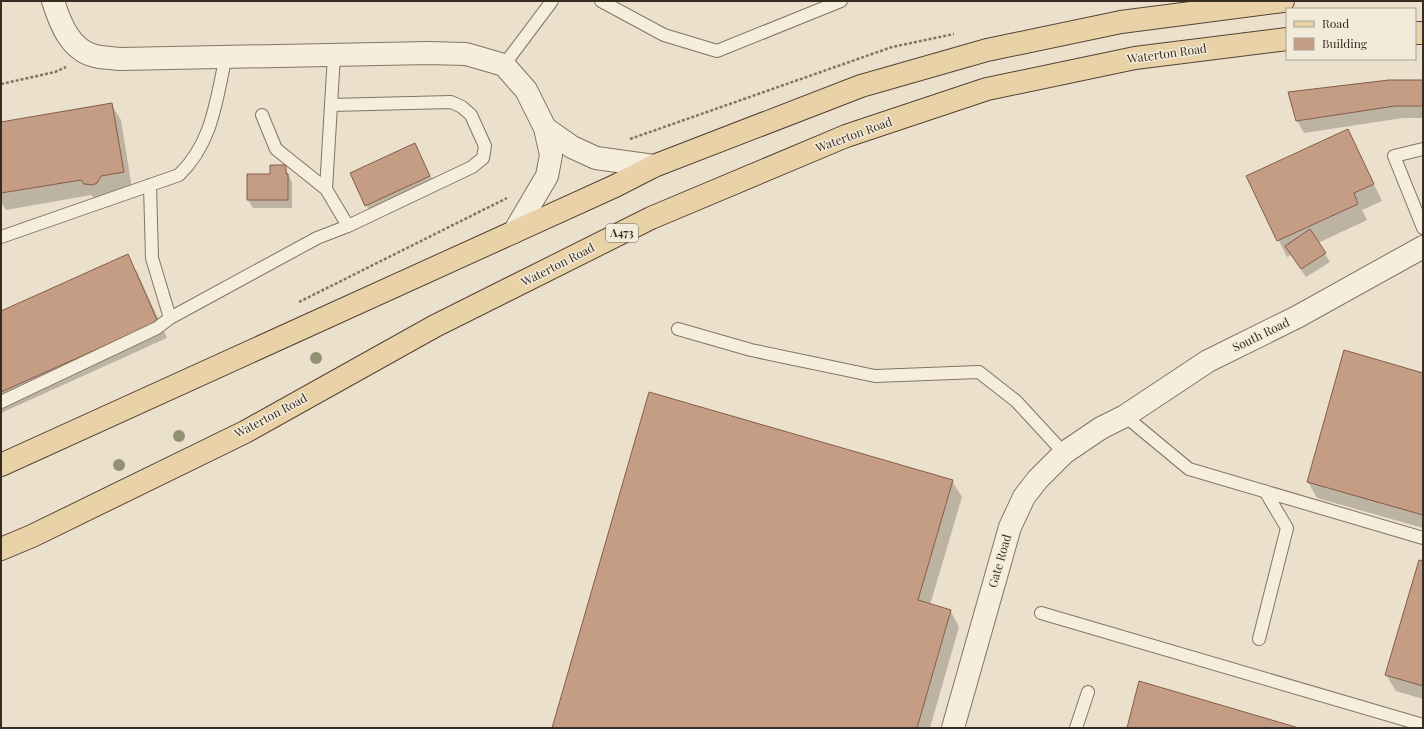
<svg xmlns="http://www.w3.org/2000/svg" width="1424" height="729" font-family="'Playfair Display',serif">
<style>
.shadow{fill:#0003}
.building{fill:#c59d85;stroke:#835d49}
.lines{fill:none;stroke-linecap:round;stroke-linejoin:round}
.service-casing{stroke:#867361;stroke-width:14}
.minor-casing{stroke:#867361;stroke-width:24}
.primary-casing{stroke:#544234;stroke-width:24}
.path{stroke:#867361;stroke-width:2.5;stroke-dasharray:3 2;stroke-linecap:butt}
.service{stroke:#f6eedd;stroke-width:12}
.minor{stroke:#f6eedd;stroke-width:22}
.primary{stroke:#e9d2a7;stroke-width:22}
.tree{fill:#929273}
.labels{text-anchor:middle;stroke-width:3;stroke-linejoin:round;paint-order:stroke}
.shield{fill:#f3ebda;stroke:#706559;stroke-width:1}
.shield-label{font-size:11px;font-weight:bold;fill:#382c22}
.street-label{font-size:12px;fill:#382c22;stroke:#f3ebda}
</style>
<rect width="100%" height="100%" fill="#ebe0cb"/>
<path class="shadow" d="M1423,81V118H1403L1304,133L1297,121L1289,93Z
M111,104L121,120L132,188L110,192L106,199L98,201L91,195L6,210L1,202V123Z
M1348,130L1382,201L1362,210L1367,220L1318,243L1330,262L1306,277L1291,255L1287,257L1248,177Z
M414,144L437,189L373,218L351,173Z
M285,166L292,183V208H253L248,200L271,175Z
M127,256L137,272L167,338L1,413V312Z
M1423,374V528L1317,498L1308,482Z
M952,481L962,497L930,605L950,610L959,627L930,728H553Z
M1423,562V699L1396,691L1386,675Z"/>
<path class="building" d="M1389,80H1423V106H1395L1296,121L1288,92Z
M112,103L124,172L101,176L97,183L93,185L84,184L81,180L1,193V122Z
M1348,129L1374,184L1354,193L1358,204L1277,241L1246,176Z
M415,143L430,176L365,206L350,173Z
M270,165H286V174H288V200H247V174H270Z
M1310,229L1326,253L1301,269L1285,246Z
M128,254L158,322L1,392V311Z
M1344,350L1423,373V515L1307,482Z
M649,392L953,480L918,600L951,610L917,728H552Z
M1419,560L1423,561V686L1385,675Z
M1139,681L1299,728H1127Z"/>
<g class="lines">
<g class="service-casing">
<path id="service" d="M601,1L664,35L717,51L841,1
M504,65L552,1
M331,105L451,102L462,107L471,115L485,146L483,158L472,167L348,226L326,189L334,55
M262,115L276,149L326,189
M1423,149L1394,156L1423,228
M150,185L152,258L170,318L317,238L348,226
M1,237L179,175C213,142 216,100 226,56
M678,329L751,350L875,376L979,372L1016,401L1064,453
M1,402L157,328L170,318
M1125,416L1189,469L1423,538
M1041,613L1423,725
M1259,639L1287,528L1265,491
M1076,728L1088,692"/>
</g>
<g class="minor-casing">
<path id="minor" d="M53,1C60,23 70,50 95,56C103,58 112,58 121,59L428,53L466,54L504,65L526,90L545,128L551,155L547,176L514,232
M545,128L572,147L596,158L654,166
M953,728L1010,527L1024,497L1038,479L1064,453L1101,428L1125,416L1208,361L1297,317L1423,247"/>
</g>
<g class="primary-casing">
<path id="primary" d="M1415,33H1423
M1,465L615,186L654,166L861,86L987,50L1121,22L1283,1
M1,549L32,536L245,432L435,326L651,218L846,136L987,89L1135,58L1287,39"/>
</g>
<path class="path" d="M1,84L55,72L66,67
M630,139L892,47L954,34
M299,302L507,198"/>
<use href="#service" class="service"/>
<use href="#minor" class="minor"/>
<use href="#primary" class="primary"/>
</g>
<g class="tree">
<circle cx="316" cy="358" r="6"/>
<circle cx="179" cy="436" r="6"/>
<circle cx="119" cy="465" r="6"/>
</g>
<g class="labels">
<rect class="shield" x="606" y="224" width="32" height="18" rx="3"/>
<g class="shield-label">
<text x="622" y="237">A473</text>
</g>
<g class="street-label">
<text transform="translate(1167 54) rotate(-8)" y="4">Waterton Road</text>
<text transform="translate(854 135) rotate(-20)" y="4">Waterton Road</text>
<text transform="translate(558 265) rotate(-27)" y="4">Waterton Road</text>
<text transform="translate(1261 335) rotate(-26)" y="4">South Road</text>
<text transform="translate(271 416) rotate(-28)" y="4">Waterton Road</text>
<text transform="translate(1000 561) rotate(-74)" y="4">Gate Road</text>
</g>
</g>
<rect width="1424" height="729" fill="none" stroke="#382c22" stroke-width="4"/>
<rect x="1286" y="8" width="130" height="52" fill="#f3ebda" stroke="#a89f90"/>
<rect x="1294" y="21" width="20" height="6" fill="#e9d2a7" stroke="#a89f90"/>
<text x="1322" y="28" font-size="12" fill="#382c22">Road</text>
<rect x="1294" y="38" width="20" height="12" fill="#c59d85" stroke="#a89f90"/>
<text x="1322" y="48" font-size="12" fill="#382c22">Building</text>
</svg>
